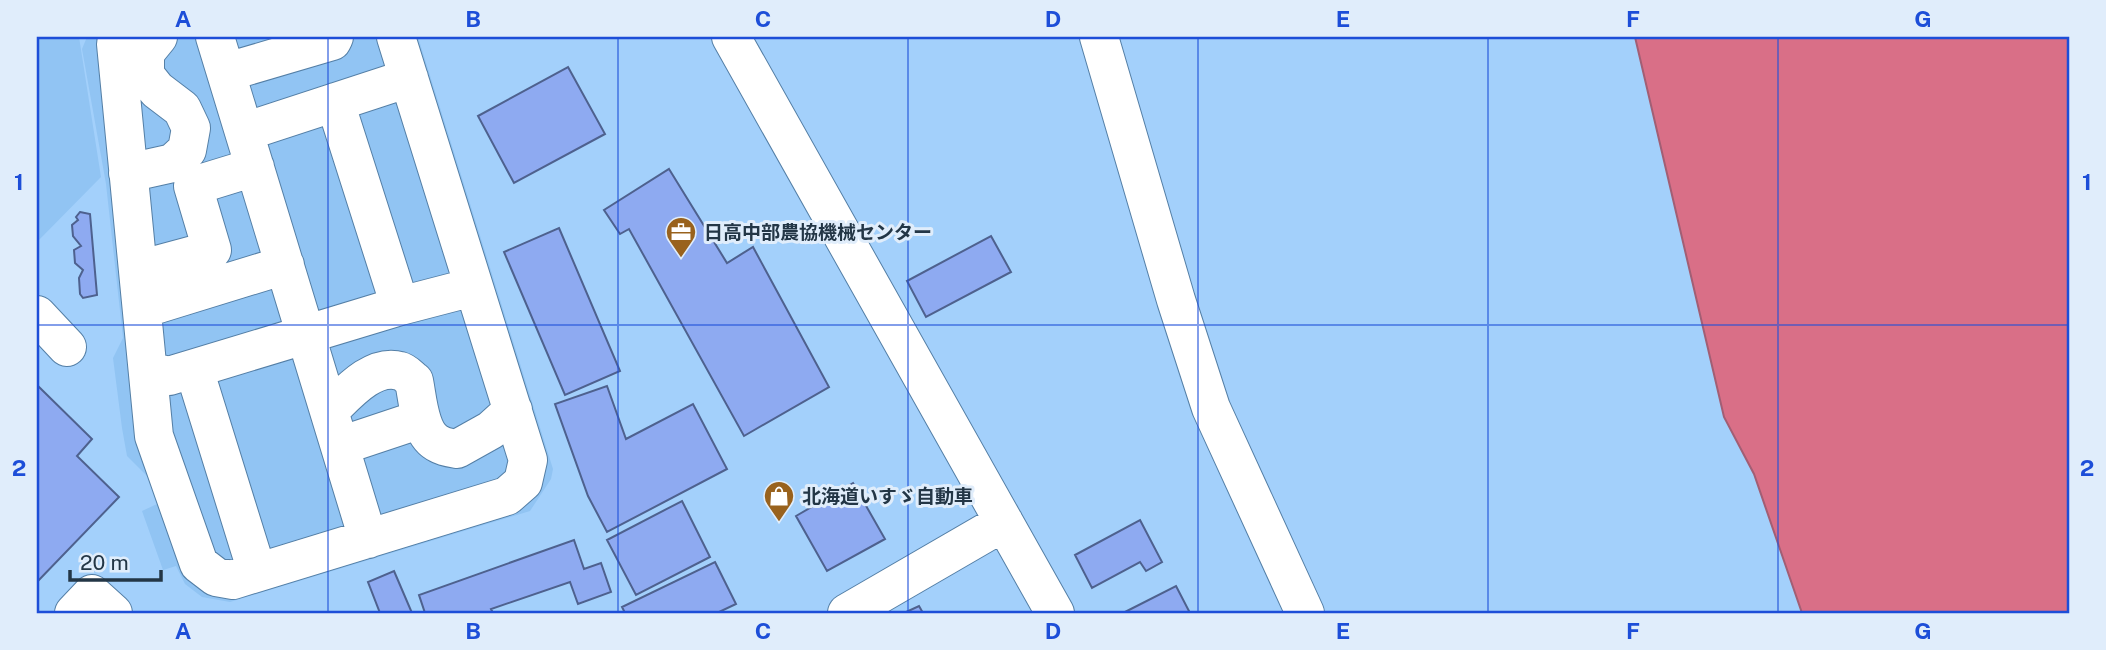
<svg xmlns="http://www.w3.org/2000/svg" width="2106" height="650" font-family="'Public Sans','Noto Sans JP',sans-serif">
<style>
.built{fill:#91c4f3}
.water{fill:#d96f87;stroke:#a25e74;stroke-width:2}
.building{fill:#8eaaf1;stroke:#4e618e;stroke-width:2}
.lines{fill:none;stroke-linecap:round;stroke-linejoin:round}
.minor-casing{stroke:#547fa6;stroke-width:40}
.minor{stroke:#fff;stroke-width:38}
.grid{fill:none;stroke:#1d4ed8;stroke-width:2;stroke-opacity:0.55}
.labels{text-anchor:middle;stroke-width:6;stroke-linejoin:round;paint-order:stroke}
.poi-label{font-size:19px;font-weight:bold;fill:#233646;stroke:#e0edfb;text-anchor:start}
.neatline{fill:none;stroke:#1d4ed8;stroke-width:2.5}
.grid-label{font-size:23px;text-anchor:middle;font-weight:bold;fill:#1d4ed8}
</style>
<rect width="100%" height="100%" fill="#a3d0fb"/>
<path class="built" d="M37,37H79L101,177L37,242Z
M87,37H418L553,469L551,479L530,511L230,602L202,597L185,584L176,566L163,570L142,511L157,504L149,478L127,456L122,428L113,358L123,338L106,184L82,49Z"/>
<path class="water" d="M1635,37H2069V613H1802L1754,474L1724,417Z"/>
<path class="building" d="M568,67L605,134L514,183L478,116Z
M669,169L727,263L753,247L829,387L744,436L629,229L620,234L604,210Z
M80,212L90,214L97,295L83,298L80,294L79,278L83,270L75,263L74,250L81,246L73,236L72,225L78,220L76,217Z
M559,228L620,371L565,395L504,252Z
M991,236L1011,272L926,317L907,281Z
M37,385L92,439L77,456L119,497L37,582Z
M607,386L626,439L693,404L727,469L607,532L588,496L555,404Z
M853,483L885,539L827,571L796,516Z
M682,501L710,557L636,595L607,540Z
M1140,520L1162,562L1146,571L1140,562L1092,588L1075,555Z
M574,540L584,569L601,563L611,592L578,604L570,582L491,609L493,613H425L419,595Z
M715,562L736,604L717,613H625L622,607Z
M394,571L412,613H380L368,582Z
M1176,586L1190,613H1123Z
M919,606L923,613H904Z"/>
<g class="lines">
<g class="minor-casing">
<path id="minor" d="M120,37L116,44L154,436L199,564L216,577L233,580L507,496L523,482L528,460L396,37
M215,37L368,539
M731,37L1055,613
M1099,37L1176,300L1211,408L1305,613
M227,72L332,41L334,37
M335,102L400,306
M244,132L409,78
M128,173L173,163L187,150L191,128L182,109L157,90L145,75V53L158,37
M138,270L212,250L193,186L255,167
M142,309L285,265
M37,315L67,347
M194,369L257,572
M148,371L169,376L400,306L473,287
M329,411C346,395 372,363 400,371C405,372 410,378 414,381C418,400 419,435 439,444C444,447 451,448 457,449L491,430L513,410
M340,446L421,419
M74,613L92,594L113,613
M847,613L1004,522"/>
</g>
<use href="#minor" class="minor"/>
</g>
<path class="grid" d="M328,37V613M618,37V613M908,37V613M1198,37V613M1488,37V613M1778,37V613M37,325H2069"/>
<defs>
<g id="office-pin" transform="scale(1.575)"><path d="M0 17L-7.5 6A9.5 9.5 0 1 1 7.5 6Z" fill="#99621d" stroke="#e0edfb"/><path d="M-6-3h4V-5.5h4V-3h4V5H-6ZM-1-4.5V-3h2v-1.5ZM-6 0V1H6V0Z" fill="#fff"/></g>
<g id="shop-pin" transform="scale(1.575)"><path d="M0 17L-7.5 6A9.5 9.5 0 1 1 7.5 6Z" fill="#99621d" stroke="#e0edfb"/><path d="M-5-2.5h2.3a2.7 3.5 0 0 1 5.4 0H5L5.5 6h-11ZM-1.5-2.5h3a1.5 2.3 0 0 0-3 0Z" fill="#fff"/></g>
</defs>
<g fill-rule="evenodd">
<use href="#office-pin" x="681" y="232"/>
<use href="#shop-pin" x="779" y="496"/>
</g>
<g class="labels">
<g class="poi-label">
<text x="704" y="239">日高中部農協機械センター</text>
<text x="802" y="503">北海道いすゞ自動車</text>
</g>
</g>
<rect width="2106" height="650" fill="none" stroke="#e0edfb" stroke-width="77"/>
<path d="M70 570v10h91v-10" fill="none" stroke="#233646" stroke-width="3.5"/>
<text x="80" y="570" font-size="21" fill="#233646" stroke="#e0edfb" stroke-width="5" paint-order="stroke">20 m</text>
<rect x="38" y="38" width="2030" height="574" class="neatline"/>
<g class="grid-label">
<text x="183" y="27">A</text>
<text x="473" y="27">B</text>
<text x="763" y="27">C</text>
<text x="1053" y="27">D</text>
<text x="1343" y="27">E</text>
<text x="1633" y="27">F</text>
<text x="1923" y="27">G</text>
<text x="19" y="190">1</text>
<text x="2087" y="190">1</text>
<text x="19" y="476">2</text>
<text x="2087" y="476">2</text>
<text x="183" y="639">A</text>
<text x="473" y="639">B</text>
<text x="763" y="639">C</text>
<text x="1053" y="639">D</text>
<text x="1343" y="639">E</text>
<text x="1633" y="639">F</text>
<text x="1923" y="639">G</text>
</g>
</svg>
